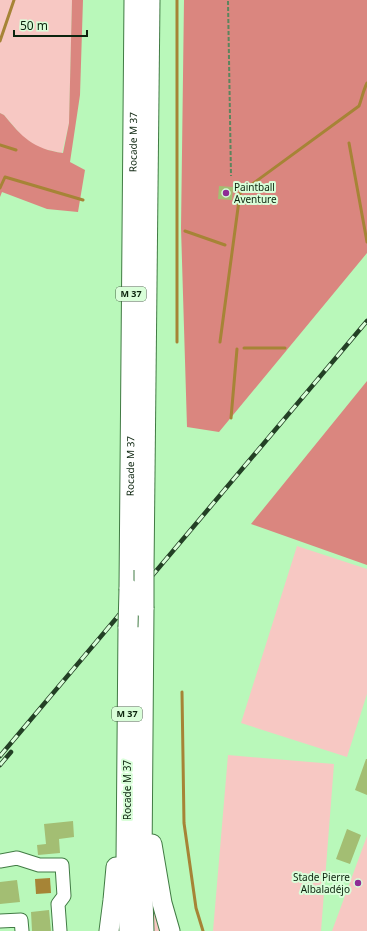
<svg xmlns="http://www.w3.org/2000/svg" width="367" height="931" font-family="'Noto Sans',sans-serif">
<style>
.green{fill:#f7c8c3}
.forest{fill:#da867f}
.water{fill:#a68436}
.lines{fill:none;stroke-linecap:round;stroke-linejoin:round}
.stream{stroke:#a68436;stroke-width:3}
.building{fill:#a3be73}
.minor-casing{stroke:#417b44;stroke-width:15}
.highway-casing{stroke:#417b44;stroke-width:21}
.path{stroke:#5b855d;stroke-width:2;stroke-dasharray:4 2;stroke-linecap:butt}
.minor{stroke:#fff;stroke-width:13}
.highway{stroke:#fff;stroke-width:19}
.rail-casing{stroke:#234025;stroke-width:4.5}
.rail{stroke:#d9fed9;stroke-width:3;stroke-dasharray:9;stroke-linecap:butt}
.highway-bridge-casing{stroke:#417b44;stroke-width:21;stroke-linecap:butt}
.highway-bridge{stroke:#fff;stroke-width:19}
.poi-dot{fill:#8e2c95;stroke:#d9fed9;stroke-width:1.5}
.labels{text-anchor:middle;stroke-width:4;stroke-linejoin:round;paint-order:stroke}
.shield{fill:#d9fed9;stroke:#4a654b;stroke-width:1}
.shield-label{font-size:9px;font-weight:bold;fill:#0c240e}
.street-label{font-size:10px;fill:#0c240e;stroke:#d9fed9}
.poi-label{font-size:10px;fill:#0c240e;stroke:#d9fed9;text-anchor:start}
</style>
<rect width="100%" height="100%" fill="#b9f8ba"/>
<path class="green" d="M0,0H72L69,123L62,153L39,148L23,137L4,115L0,113Z
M297,546L367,569V694L347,757L241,723Z
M228,755L334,764L321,931H213Z
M367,836V931H332Z
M151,883L166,931H153Z"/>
<path class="forest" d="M72,0H83L80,95L70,162L85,170L78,212L47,209L2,192L0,197V113L4,115C22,137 33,149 63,153L69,123Z
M184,0H367V253L219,432L187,427L181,228Z
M367,381V565L251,524Z"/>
<path class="water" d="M50,878L51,893L36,894L35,879Z"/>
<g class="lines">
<path class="stream" d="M0,41L14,0
M349,143L367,242
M0,145L16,150
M0,188L5,177L83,200
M185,231L225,245
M177,342V0
M220,342L240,193L359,106C362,98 363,91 367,83
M244,348H285
M231,418L237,349
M182,692L184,823L196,908L203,931"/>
</g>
<path class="building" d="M219,186L233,187L232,200L218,199Z
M366,759H367V795L355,790Z
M73,821L74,837L59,839L60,853L38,855L37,845L46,844L44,824Z
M347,829L361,835L350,864L336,859Z
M17,880L20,902L0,904V882Z
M49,910L51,931H32L31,912Z"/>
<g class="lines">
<g class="minor-casing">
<path id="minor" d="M0,861L17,858L39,865H62L64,896L58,904L60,931
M0,921L21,920L22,931"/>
</g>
<g class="highway-casing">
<g id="highway">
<path d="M144,570L150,0"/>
<path id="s1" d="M129,589L134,0"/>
<path d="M144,608L142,862L144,931"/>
<path d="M128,627L126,862L129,931"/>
<path d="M152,844L162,903L170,931"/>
<path d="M109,931L113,900L116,867"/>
</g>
</g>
<path class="path" d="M228,1L231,176"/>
<use href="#minor" class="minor"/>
<use href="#highway" class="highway"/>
<g class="rail-casing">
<path id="rail" d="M0,756L367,321
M0,765L11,752"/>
</g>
<use href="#rail" class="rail"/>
<g class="highway-bridge-casing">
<path id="highway-bridge" d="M144,608V570
M128,627L129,589"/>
</g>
<use href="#highway-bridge" class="highway-bridge"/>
</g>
<g class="poi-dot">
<circle cx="226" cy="193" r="4"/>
<circle cx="358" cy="883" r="4"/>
</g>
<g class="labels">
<g class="shield">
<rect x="116" y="287" width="30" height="14" rx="3"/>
<rect x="112" y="707" width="30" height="14" rx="3"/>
</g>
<g class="shield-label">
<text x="131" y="297">M 37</text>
<text x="127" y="717">M 37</text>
</g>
<g class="street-label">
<text dy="4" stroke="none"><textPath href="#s1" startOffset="447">Rocade M 37</textPath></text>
<text dy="4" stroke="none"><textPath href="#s1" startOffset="123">Rocade M 37</textPath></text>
<text transform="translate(127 790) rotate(-90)" y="4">Rocade M 37</text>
</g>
<g class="poi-label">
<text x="234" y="191">Paintball<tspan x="234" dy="12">Aventure</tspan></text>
<text x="350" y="881" text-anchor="end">Stade Pierre<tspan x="350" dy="12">Albaladéjo</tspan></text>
</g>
</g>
<path d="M14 30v6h73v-6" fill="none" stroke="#0c240e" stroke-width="2"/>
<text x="20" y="30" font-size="12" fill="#0c240e" stroke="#d9fed9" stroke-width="3" paint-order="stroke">50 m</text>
</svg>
